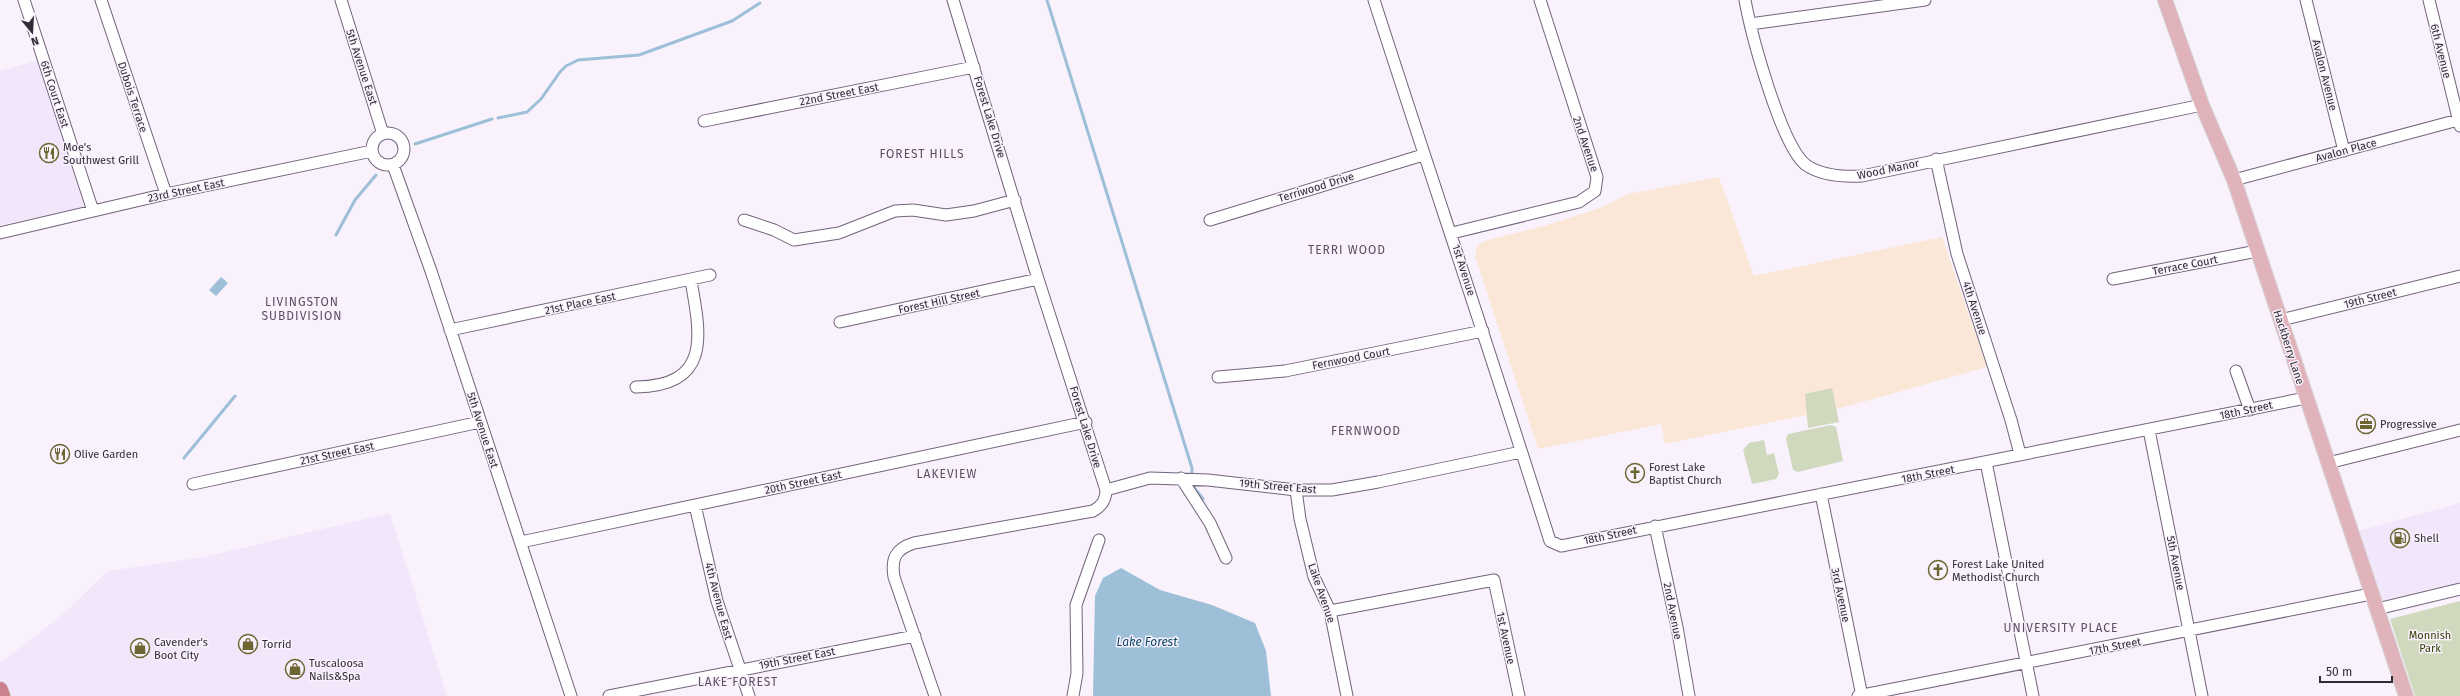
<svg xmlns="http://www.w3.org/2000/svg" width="2460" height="696" font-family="'Fira Sans',sans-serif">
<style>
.built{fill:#f2e6fb}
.education{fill:#fbe7d8}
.green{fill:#d0d9be}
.water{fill:#9dbfd7}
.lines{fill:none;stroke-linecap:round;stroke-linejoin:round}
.stream{stroke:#9dbfd7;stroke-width:3}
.minor-casing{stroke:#71637b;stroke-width:13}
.major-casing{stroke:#d6d5d7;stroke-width:16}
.highway-casing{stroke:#d6d5d7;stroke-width:18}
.minor{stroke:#fff;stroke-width:11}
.major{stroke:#e0b3bb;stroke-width:14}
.highway{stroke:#cc818e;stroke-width:16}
.labels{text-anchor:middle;stroke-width:3;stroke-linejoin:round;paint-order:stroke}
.street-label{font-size:11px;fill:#312b36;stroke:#f9f2fd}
.poi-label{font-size:11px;fill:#312b36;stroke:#f9f2fd;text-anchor:start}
.park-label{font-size:11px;fill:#323f03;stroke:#f9f2fd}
.neighbourhood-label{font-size:12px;letter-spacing:1px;fill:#5b4d64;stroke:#f9f2fd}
.water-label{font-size:12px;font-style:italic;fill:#0a4768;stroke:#f9f2fd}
</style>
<rect width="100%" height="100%" fill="#f9f2fd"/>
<path class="built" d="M39,60L84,207L0,225V71Z
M2460,503V582L2380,601L2358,531Z
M390,513L447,696H1L0,663L61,616L108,571L204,557Z"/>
<path class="education" d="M1719,177L1754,276L1942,237L1987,367L1841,408L1665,444L1661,424L1538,449L1475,256L1477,245L1487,240L1547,225L1600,208L1628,194Z"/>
<path class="green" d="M1832,388L1839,422L1808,428L1805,394Z
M1831,425L1836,427L1843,461L1798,472L1793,470L1786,439L1788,434Z
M1764,440L1767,455L1774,453L1779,474L1776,479L1752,484L1743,450L1749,443Z
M2460,601V696H2415L2390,619Z"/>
<path class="water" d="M221,277L228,283L216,296L209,290Z
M1121,568L1160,590L1212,605L1255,623L1266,651L1271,696H1093L1095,596L1103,578Z"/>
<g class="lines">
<path class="stream" d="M1047,0L1192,468V477
M498,118L527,112L541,99L560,72L566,66L578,60L639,55L732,21L760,3
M415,144L492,119
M336,235L355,200L376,175
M184,458L235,396
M1193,482V486L1203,499"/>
<g class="minor-casing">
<path id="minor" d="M24,0L93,211
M101,0L166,194
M341,0L383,134
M1374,0C1432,180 1493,360 1550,541L1561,546L2306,398
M1745,0C1751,33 1781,146 1806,165C1822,176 1843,177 1862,176L2202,105
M2306,0L2344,151
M2429,0L2460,126
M1750,24L1925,0
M704,121L974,67
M372 149a16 16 0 1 1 32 0a16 16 0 1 1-32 0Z
M1936,159L1957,254L2011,420L2020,454
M393,165L431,271L571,696
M2234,180L2458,120
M744,220L774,230L794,240L839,233L895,211L913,210L946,215L974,211L1015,200
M1210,220L1423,155
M0,233L166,194L372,151
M1452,233L1579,202L1595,191L1597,177L1540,0
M2113,279L2257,251
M2281,320L2460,276
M840,322L1038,279
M450,330L710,275
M2236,371L2250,410
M1218,377L1285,371L1483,331
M636,387C711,386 701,336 691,281
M2149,430L2202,696
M1986,462L2033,696
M2328,463L2460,430
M1181,478L1210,523L1226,558
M193,484L480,422
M1106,490L1150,478L1208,480L1296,490H1332L1378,482L1521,452
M1296,490L1300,519L1314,577L1330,611L1347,696
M1821,494L1862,696
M695,505L717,601L749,696
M1655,526L1677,627L1689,696
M521,542L1086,422
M2377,609L2460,589
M1330,611L1494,580L1519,696
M609,696L915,636
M935,696L894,577C891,559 895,549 914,543L1093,511C1102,506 1106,500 1106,490L1038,279L953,0
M1073,696L1077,673L1076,605L1099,540
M1858,696L2371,594"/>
</g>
<g class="major-casing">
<path id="major" d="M2165,0L2202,105L2234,180L2406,696"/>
</g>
<g class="highway-casing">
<path id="highway" d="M0,690L2,696"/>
</g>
<use href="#minor" class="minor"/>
<use href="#major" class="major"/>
<use href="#highway" class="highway"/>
</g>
<defs>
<g id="restaurant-ring" transform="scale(1)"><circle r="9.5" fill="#f9f2fd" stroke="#6d6633" stroke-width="1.5"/><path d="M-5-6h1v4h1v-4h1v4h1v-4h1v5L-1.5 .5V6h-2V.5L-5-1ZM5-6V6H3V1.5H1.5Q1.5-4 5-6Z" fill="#6d6633"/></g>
<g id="office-ring" transform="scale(1)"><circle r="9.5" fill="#f9f2fd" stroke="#6d6633" stroke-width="1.5"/><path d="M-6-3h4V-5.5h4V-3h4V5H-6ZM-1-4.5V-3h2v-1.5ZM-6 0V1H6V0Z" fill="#6d6633"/></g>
<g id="church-ring" transform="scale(1)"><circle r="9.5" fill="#f9f2fd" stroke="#6d6633" stroke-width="1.5"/><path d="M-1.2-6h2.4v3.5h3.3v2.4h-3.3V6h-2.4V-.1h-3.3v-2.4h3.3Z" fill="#6d6633"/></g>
<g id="fuel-ring" transform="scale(1)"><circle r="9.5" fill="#f9f2fd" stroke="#6d6633" stroke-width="1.5"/><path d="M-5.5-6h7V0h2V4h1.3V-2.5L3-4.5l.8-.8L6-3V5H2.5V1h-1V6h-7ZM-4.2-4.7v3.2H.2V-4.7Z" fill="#6d6633"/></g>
<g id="shop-ring" transform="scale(1)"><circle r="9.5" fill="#f9f2fd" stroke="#6d6633" stroke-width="1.5"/><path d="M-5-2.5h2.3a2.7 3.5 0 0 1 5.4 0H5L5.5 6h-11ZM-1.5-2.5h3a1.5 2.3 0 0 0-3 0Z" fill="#6d6633"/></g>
</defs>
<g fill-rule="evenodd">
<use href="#restaurant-ring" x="49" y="153"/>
<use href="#office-ring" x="2366" y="424"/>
<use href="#restaurant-ring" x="60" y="454"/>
<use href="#church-ring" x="1635" y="473"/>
<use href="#fuel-ring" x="2400" y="538"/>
<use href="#church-ring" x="1938" y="570"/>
<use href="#shop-ring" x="248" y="644"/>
<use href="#shop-ring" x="140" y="648"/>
<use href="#shop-ring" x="295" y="669"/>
</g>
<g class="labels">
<g class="street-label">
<text transform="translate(2441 51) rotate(76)" y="4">6th Avenue</text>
<text transform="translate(362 67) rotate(72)" y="4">5th Avenue East</text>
<text transform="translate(2325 75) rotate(76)" y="4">Avalon Avenue</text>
<text transform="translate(55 94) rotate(72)" y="4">6th Court East</text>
<text transform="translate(839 94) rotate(-11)" y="4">22nd Street East</text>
<text transform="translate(133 97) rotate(72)" y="4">Dubois Terrace</text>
<text transform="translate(990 117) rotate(73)" y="4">Forest Lake Drive</text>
<text transform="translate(1586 144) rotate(71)" y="4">2nd Avenue</text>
<text transform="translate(2346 150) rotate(-15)" y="4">Avalon Place</text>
<text transform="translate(1888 169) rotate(-12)" y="4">Wood Manor</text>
<text transform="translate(1316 187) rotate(-17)" y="4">Terriwood Drive</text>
<text transform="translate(186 190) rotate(-12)" y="4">23rd Street East</text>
<text transform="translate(2185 265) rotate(-11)" y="4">Terrace Court</text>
<text transform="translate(1464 270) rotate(72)" y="4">1st Avenue</text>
<text transform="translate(2370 298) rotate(-14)" y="4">19th Street</text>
<text transform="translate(939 301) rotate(-12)" y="4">Forest Hill Street</text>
<text transform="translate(580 303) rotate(-12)" y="4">21st Place East</text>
<text transform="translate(1975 308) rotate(72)" y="4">4th Avenue</text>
<text transform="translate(2289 347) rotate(72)" y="4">Hackberry Lane</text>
<text transform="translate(1351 358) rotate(-11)" y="4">Fernwood Court</text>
<text transform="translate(2246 410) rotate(-12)" y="4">18th Street</text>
<text transform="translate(1086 427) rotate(73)" y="4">Forest Lake Drive</text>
<text transform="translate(483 430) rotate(72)" y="4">5th Avenue East</text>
<text transform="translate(337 453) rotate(-12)" y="4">21st Street East</text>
<text transform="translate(1928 474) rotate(-11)" y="4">18th Street</text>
<text transform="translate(803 482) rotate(-12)" y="4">20th Street East</text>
<text transform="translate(1278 486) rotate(5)" y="4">19th Street East</text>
<text transform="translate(1610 535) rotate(-12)" y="4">18th Street</text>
<text transform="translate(2176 563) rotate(79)" y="4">5th Avenue</text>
<text transform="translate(1322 593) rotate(71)" y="4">Lake Avenue</text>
<text transform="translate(1841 595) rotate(78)" y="4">3rd Avenue</text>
<text transform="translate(719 601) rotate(75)" y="4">4th Avenue East</text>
<text transform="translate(1673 611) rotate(79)" y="4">2nd Avenue</text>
<text transform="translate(1506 638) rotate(78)" y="4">1st Avenue</text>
<text transform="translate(2115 646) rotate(-11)" y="4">17th Street</text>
<text transform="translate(797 658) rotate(-11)" y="4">19th Street East</text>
</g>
<g class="poi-label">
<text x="63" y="151">Moe's<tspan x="63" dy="13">Southwest Grill</tspan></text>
<text x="2380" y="428">Progressive</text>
<text x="74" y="458">Olive Garden</text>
<text x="1649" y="471">Forest Lake<tspan x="1649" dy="13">Baptist Church</tspan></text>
<text x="2414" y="542">Shell</text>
<text x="1952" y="568">Forest Lake United<tspan x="1952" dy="13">Methodist Church</tspan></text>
<text x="154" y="646">Cavender's<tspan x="154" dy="13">Boot City</tspan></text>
<text x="262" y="648">Torrid</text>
<text x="309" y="667">Tuscaloosa<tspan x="309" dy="13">Nails&amp;Spa</tspan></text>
</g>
<g class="park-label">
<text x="2430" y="639">Monnish<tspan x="2430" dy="13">Park</tspan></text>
</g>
<g class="neighbourhood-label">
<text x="922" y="158">FOREST HILLS</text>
<text x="1347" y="254">TERRI WOOD</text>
<text x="302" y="306">LIVINGSTON<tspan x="302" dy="14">SUBDIVISION</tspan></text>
<text x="1366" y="435">FERNWOOD</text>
<text x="947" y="478">LAKEVIEW</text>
<text x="2061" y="632">UNIVERSITY PLACE</text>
<text x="738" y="686">LAKE FOREST</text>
</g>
<g class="water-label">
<text x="1147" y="646">Lake Forest</text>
</g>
</g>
<g transform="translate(32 32) rotate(162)" stroke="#f9f2fd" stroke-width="3" paint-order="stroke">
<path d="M0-3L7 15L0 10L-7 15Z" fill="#312b36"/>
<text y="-6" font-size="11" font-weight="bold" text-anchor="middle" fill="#312b36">N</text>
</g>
<path d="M2320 676v6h72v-6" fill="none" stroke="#312b36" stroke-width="2"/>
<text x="2326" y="676" font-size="12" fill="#312b36" stroke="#f9f2fd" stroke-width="3" paint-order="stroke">50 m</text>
</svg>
